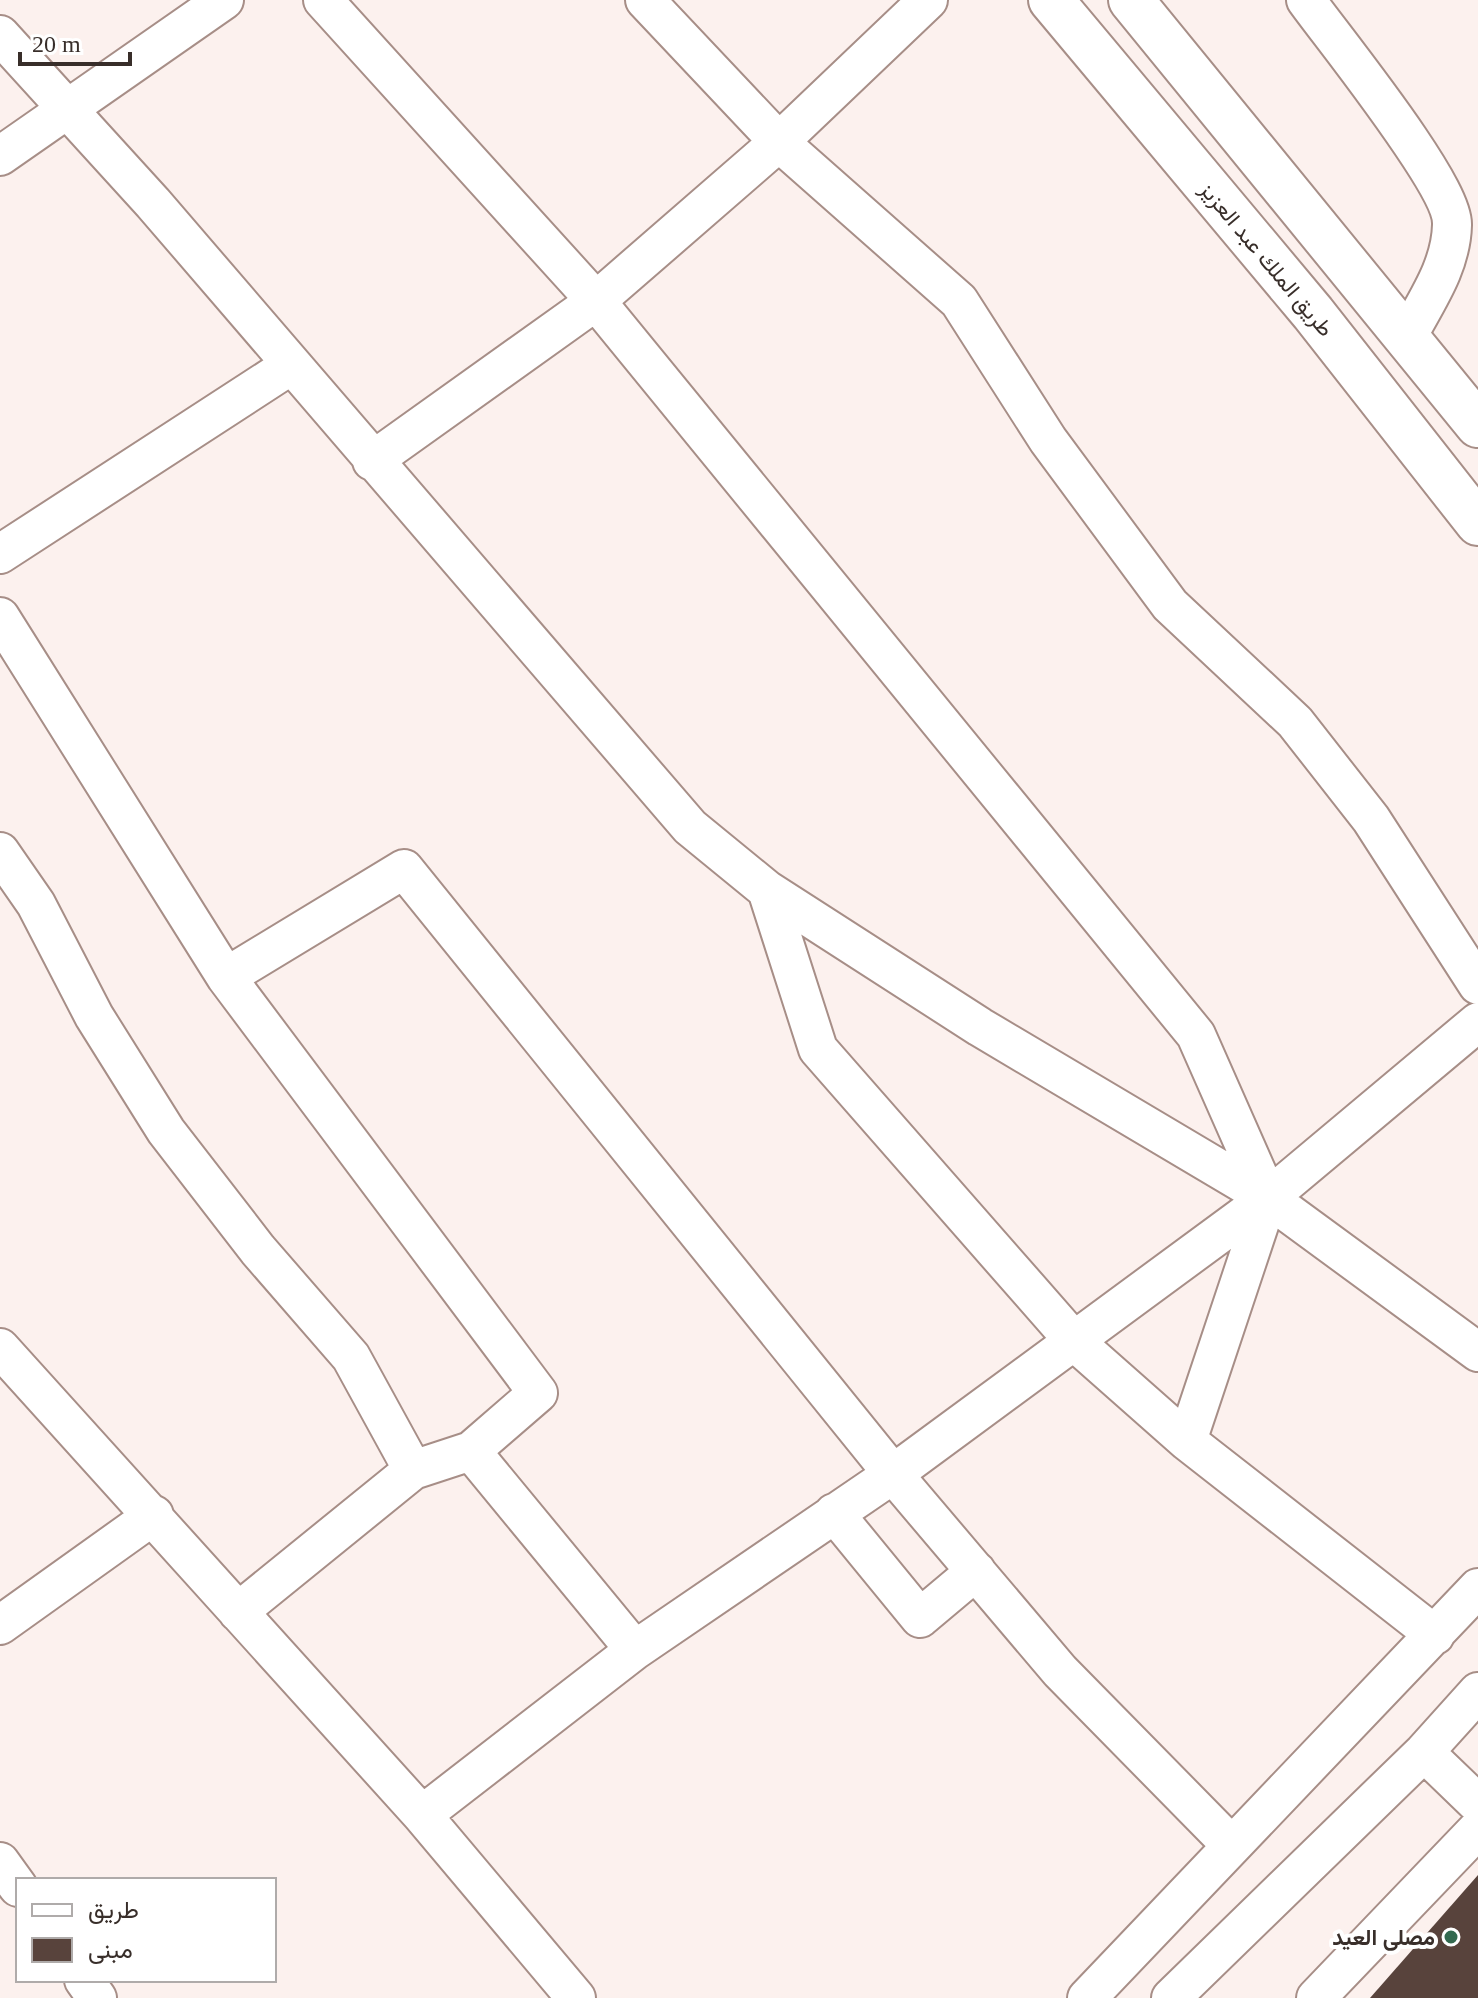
<svg xmlns="http://www.w3.org/2000/svg" width="1478" height="1998" font-family="'Times New Roman',Vazirmatn,serif">
<style>
.building{fill:#58433c}
.lines{fill:none;stroke-linecap:round;stroke-linejoin:round}
.minor-casing{stroke:#a78e87;stroke-width:42}
.highway-casing{stroke:#a78e87;stroke-width:48}
.minor{stroke:#fff;stroke-width:38}
.highway{stroke:#fff;stroke-width:44}
.poi-dot{fill:#33694f;stroke:#fff;stroke-width:3}
.labels{text-anchor:middle;stroke-width:8;stroke-linejoin:round;paint-order:stroke}
.street-label{font-size:22px;fill:#382e2a;stroke:#fff}
.poi-label{font-size:22px;font-weight:bold;fill:#382e2a;stroke:#fff;text-anchor:end}
</style>
<rect width="100%" height="100%" fill="#fcf1ee"/>
<path class="building" d="M1478,1875V1998H1370Z"/>
<g class="lines">
<g class="minor-casing">
<path id="minor" d="M323,0L596,301L1196,1035L1268,1198L1187,1441
M645,0L779,142L959,301L1048,440L1170,605L1295,722L1371,819L1478,985
M1306,0C1334,39 1454,186 1452,225C1451,267 1426,301 1407,337
M0,35L153,203L690,827L767,890L980,1027L1268,1198L1478,1352
M0,156L224,0
M372,461L596,301L779,142L928,0
M0,554L291,365
M0,617L226,977L538,1393L471,1451L413,1470L238,1612
M0,852L36,904L94,1016L166,1131L258,1250L351,1357L413,1470
M767,890L818,1049L1075,1342L1187,1441L1435,1635
M226,977L404,869L893,1474L1060,1671L1232,1846
M0,1348L422,1815L576,1998
M471,1451L635,1650
M834,1513L920,1618L976,1571
M0,1625L154,1515
M1424,1752L1478,1804
M422,1815L635,1650L893,1474L1268,1198L1478,1022
M0,1862L18,1887
M84,1980L97,1998
M1087,1998L1478,1588
M1171,1998L1424,1752L1478,1692
M1316,1998L1478,1829"/>
</g>
<g class="highway-casing">
<path id="highway" d="M1051,0L1313,313L1478,523
M1131,0L1478,425"/>
</g>
<use href="#minor" class="minor"/>
<use href="#highway" class="highway"/>
</g>
<circle class="poi-dot" cx="1451" cy="1937" r="8"/>
<g class="labels">
<g class="street-label">
<text transform="translate(1267 259) rotate(50)" y="8">طريق الملك عبد العزيز</text>
</g>
<g class="poi-label">
<text x="1435" y="1945">مصلى العيد</text>
</g>
</g>
<rect x="16" y="1878" width="260" height="104" fill="#ffffff" stroke="#afabaa" stroke-width="2"/>
<rect x="32" y="1904" width="40" height="12" fill="#ffffff" stroke="#afabaa" stroke-width="2"/>
<text x="88" y="1918" font-size="24" fill="#382e2a">طريق</text>
<rect x="32" y="1938" width="40" height="24" fill="#58433c" stroke="#afabaa" stroke-width="2"/>
<text x="88" y="1958" font-size="24" fill="#382e2a">مبنى</text>
<path d="M20 52v12h110v-12" fill="none" stroke="#382e2a" stroke-width="4"/>
<text x="32" y="52" font-size="24" fill="#382e2a" stroke="#ffffff" stroke-width="6" paint-order="stroke">20 m</text>
</svg>
